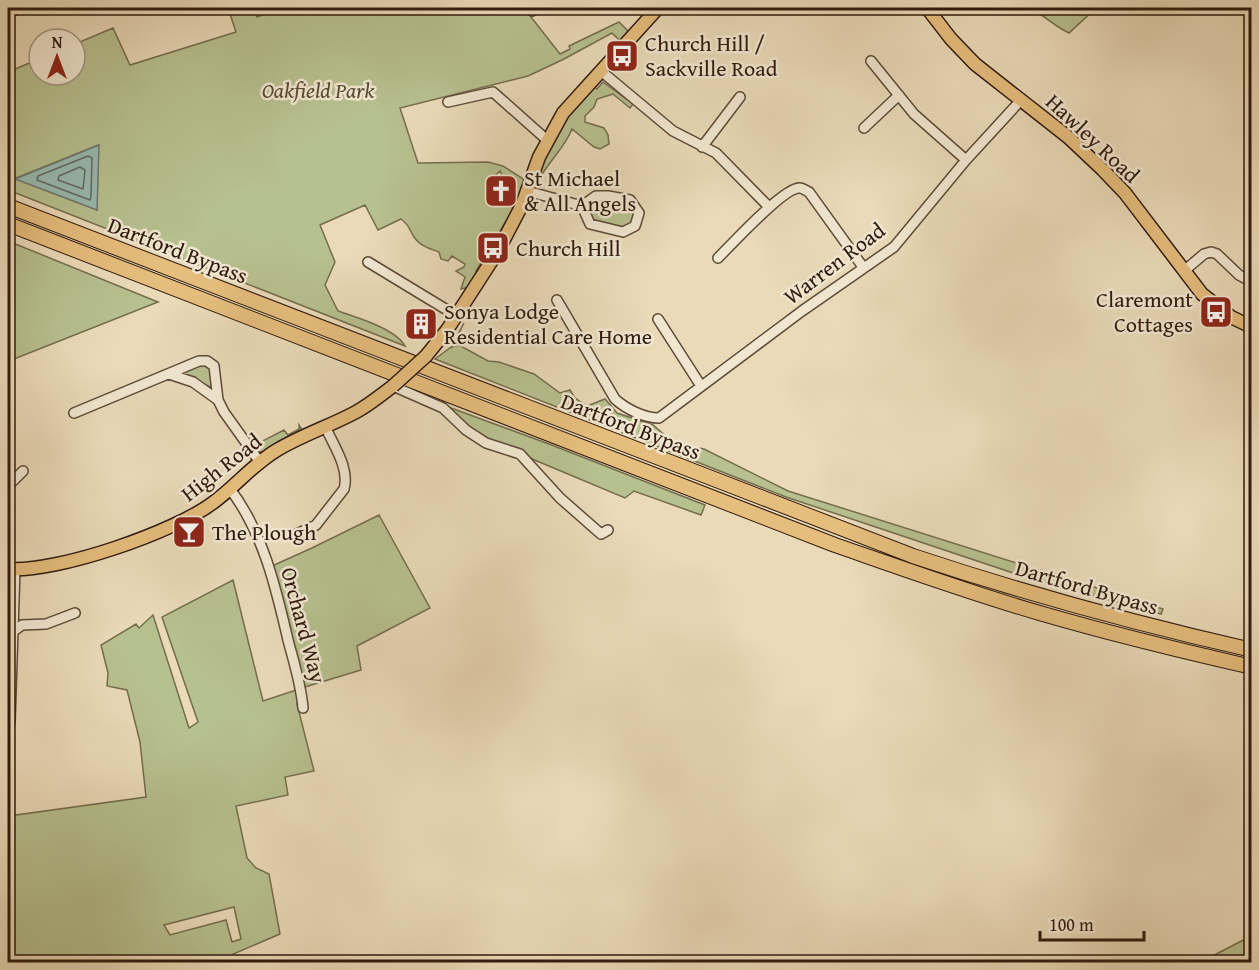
<svg xmlns="http://www.w3.org/2000/svg" width="1259" height="970" font-family="'Gentium Book Plus',serif">
<style>
.green{fill:#b7c08f;stroke:#746d4e;stroke-width:1.5;fill-rule:evenodd}
.water{fill:#98bab1;stroke:#6e7a70;stroke-width:1.5}
.lines{fill:none;stroke-linecap:round;stroke-linejoin:round}
.shore{stroke:#646a60;stroke-width:1.5}
.minor-casing{stroke:#5e4a38;stroke-width:12}
.major-casing{stroke:#301a0e;stroke-width:15}
.highway-casing{stroke:#301a0e;stroke-width:16}
.minor{stroke:#f1e7d1;stroke-width:9}
.major{stroke:#e5bd7c;stroke-width:12}
.highway{stroke:#e5bd7c;stroke-width:14}
.major-bridge-casing{stroke:#301a0e;stroke-width:15;stroke-linecap:butt}
.major-bridge{stroke:#e5bd7c;stroke-width:12}
.labels{text-anchor:middle;stroke-width:5;stroke-linejoin:round;paint-order:stroke}
.poi-label{font-size:22px;fill:#301a0e;stroke:#f1e7d1;text-anchor:start}
.park-label{font-size:22px;font-style:italic;fill:#584c35;stroke:#f1e7d1}
.street-label{font-size:22px;fill:#301a0e;stroke:#f1e7d1}
</style>
<rect width="100%" height="100%" fill="#eadab8"/>
<filter id="stains"><feTurbulence type="fractalNoise" baseFrequency=".00333" numOctaves="4"/><feColorMatrix values="0 0 0 0 .2 0 0 0 0 .09 0 0 0 0 .02 0 0 0 .5 -.17"/></filter>
<radialGradient id="worn" r=".72"><stop offset=".6" stop-color="#630" stop-opacity="0"/><stop offset="1" stop-color="#630" stop-opacity=".3"/></radialGradient>
<path class="green" d="M228,8H252L257,17L281,8H524L560,54L570,49L569,46L619,22L628,31L620,41L612,33L564,59L528,76L400,108L418,163L488,162L503,166L525,180L518,201L476,271V275L469,287L461,289L465,277L456,271L464,267L465,264L452,256L448,261L441,259L439,252C430,249 420,246 414,237C408,228 411,227 401,219L378,230L365,205L320,225L335,262L325,285L338,311C356,317 396,329 405,346L8,190V72L39,59V75H75V44L113,28L130,65L236,32ZM98,145L97,210L16,179V178ZM500,171L503,177L493,184V186L512,182L515,195L510,196V200L491,205L487,188L489,187L488,182Z
M1030,8H1096L1069,33C1055,27 1044,15 1030,8Z
M603,82L633,104L630,108L613,94L597,99L594,107L585,116V122L604,128L608,135L609,144L600,149L594,147L572,129C564,150 544,165 536,186L539,172L552,143L571,112L593,86L597,89Z
M602,197L630,204L635,212L632,225L621,230L591,222L587,212L591,203Z
M8,241L158,302L14,359H8Z
M464,323L452,347L459,345L488,361L499,362L534,374L560,393L570,390L575,398L587,406L605,399L617,413L653,425L675,444L686,450L699,448L704,449L788,491L1029,567L1025,577L786,497L435,359L451,347Z
M199,363L211,365L212,385L210,387L183,374V371Z
M443,405L549,444L705,505L701,515L634,491L625,498L525,456L507,445L476,435Z
M299,425L302,430L263,452H259L253,446L284,430L288,435L299,429Z
M379,515L430,608L357,646L361,670L305,687L272,566L312,548Z
M1041,570L1163,609L1161,614L1037,580Z
M233,580L263,701L299,689L297,704L314,771L285,777L288,795L236,806L247,858L256,868L269,874L280,934L231,955L230,962H8L11,888L9,816L146,797L140,742L127,690L107,686L108,673L101,645L136,624L139,628L153,615L189,728L198,722L162,617ZM234,907L241,939L232,942L226,920L170,935L164,925Z
M1251,936V962H1201Z"/>
<path class="water" d="M99,145L97,210L15,179Z"/>
<g class="lines">
<path class="shore" d="M88,156L92,158L91,197L90,200L37,180L38,176Z
M80,167L85,170L83,189L58,180L59,176Z"/>
<g class="minor-casing">
<path id="minor" d="M114,8H115
M532,11L539,8
M8,13L20,8
M871,61L914,114L966,160
M601,71L673,131L716,153L769,207
M448,102L493,92L547,140
M864,128L899,95
M702,147L740,97
M527,191L582,206
M596,196H608L630,200L639,213L635,226L623,232L590,224L582,206Z
M718,258C730,246 785,186 800,188C803,188 806,191 809,192L863,267
M368,262L457,316
M1184,271L1204,254L1211,252L1217,254L1239,275L1252,282
M557,300L615,399C626,409 644,418 659,418L802,311L894,247L966,160L1021,100
M658,319L701,386
M169,374L193,382L218,400L224,412L259,461
M393,386L443,408L466,430L486,443L520,454L560,498L601,534L608,530
M74,413L199,361H207L214,366L218,400
M8,486L23,471
M230,489C263,532 276,588 288,640C294,663 301,684 303,708
M297,534L316,525L344,489C350,468 333,445 325,426
M14,631L22,625L46,624L75,613
M8,732L10,721L15,569
M1199,962L1201,961"/>
</g>
<g class="major-casing">
<path id="major" d="M927,8L951,39L975,64L1068,137L1103,170L1125,193L1202,294L1231,317L1252,327
M426,356L447,330L498,251L522,205L539,157L563,113L658,8
M8,569C56,573 175,532 214,502C237,485 252,465 277,450C302,435 330,426 356,412C369,405 381,395 393,386"/>
</g>
<g class="highway-casing">
<path id="highway" d="M8,206L913,556C1024,593 1137,624 1252,650
M8,224L835,545C904,569 973,594 1043,614C1112,634 1182,651 1252,667"/>
</g>
<use href="#minor" class="minor"/>
<use href="#major" class="major"/>
<use href="#highway" class="highway"/>
<g class="major-bridge-casing">
<path id="major-bridge" d="M393,386L426,356"/>
</g>
<use href="#major-bridge" class="major-bridge"/>
</g>
<defs>
<g id="bus-square" transform="scale(1.725)"><rect x="-9" y="-9" width="18" height="18" rx="4" fill="#8f2418" stroke="#f1e7d1"/><path d="M-5-6H5V4H4V6H2V4H-2V6H-4V4H-5ZM-3.5-4V0h7V-4ZM-3.5 1.2v1.5H-2V1.2ZM2 1.2v1.5H3.5V1.2Z" fill="#fff"/></g>
<g id="church-square" transform="scale(1.725)"><rect x="-9" y="-9" width="18" height="18" rx="4" fill="#8f2418" stroke="#f1e7d1"/><path d="M-1.2-6h2.4v3.5h3.3v2.4h-3.3V6h-2.4V-.1h-3.3v-2.4h3.3Z" fill="#fff"/></g>
<g id="building-square" transform="scale(1.725)"><rect x="-9" y="-9" width="18" height="18" rx="4" fill="#8f2418" stroke="#f1e7d1"/><path d="M-4-6H4V6H1V3H-1V6H-4ZM-2.5-4.3h1.7v1.8h-1.7ZM.8-4.3h1.7v1.8H.8ZM-2.5-1h1.7V.8h-1.7ZM.8-1h1.7V.8H.8Z" fill="#fff"/></g>
<g id="bar-square" transform="scale(1.725)"><rect x="-9" y="-9" width="18" height="18" rx="4" fill="#8f2418" stroke="#f1e7d1"/><path d="M-6-5H6L.8 .8V4.5H3.5V6h-7V4.5H-.8V.8Z" fill="#fff"/></g>
</defs>
<g fill-rule="evenodd">
<use href="#bus-square" x="622" y="56"/>
<use href="#church-square" x="501" y="191"/>
<use href="#bus-square" x="493" y="248"/>
<use href="#bus-square" x="1216" y="312"/>
<use href="#building-square" x="421" y="324"/>
<use href="#bar-square" x="189" y="532"/>
</g>
<g class="labels">
<g class="poi-label">
<text x="645" y="51">Church Hill /<tspan x="645" dy="25">Sackville Road</tspan></text>
<text x="524" y="186">St Michael<tspan x="524" dy="25">&amp; All Angels</tspan></text>
<text x="516" y="256">Church Hill</text>
<text x="1193" y="307" text-anchor="end">Claremont<tspan x="1193" dy="25">Cottages</tspan></text>
<text x="444" y="319">Sonya Lodge<tspan x="444" dy="25">Residential Care Home</tspan></text>
<text x="212" y="540">The Plough</text>
</g>
<g class="park-label">
<text x="318" y="98">Oakfield Park</text>
</g>
<g class="street-label">
<text transform="translate(1093 138) rotate(43)" y="8">Hawley Road</text>
<text transform="translate(178 250) rotate(21)" y="8">Dartford Bypass</text>
<text transform="translate(834 263) rotate(-37)" y="8">Warren Road</text>
<text transform="translate(631 426) rotate(21)" y="8">Dartford Bypass</text>
<text transform="translate(221 467) rotate(-38)" y="8">High Road</text>
<text transform="translate(1087 587) rotate(16)" y="8">Dartford Bypass</text>
<text transform="translate(304 625) rotate(75)" y="8">Orchard Way</text>
</g>
</g>
<rect width="1259" height="970" fill="none" stroke="#eadab8" stroke-width="30"/>
<rect x="9" y="9" width="1241" height="952" fill="none" stroke="#301a0e" stroke-width="3"/>
<rect x="15" y="15" width="1229" height="940" fill="none" stroke="#301a0e" stroke-width="1.5"/>
<g transform="translate(57 57)"><circle r="28" fill="#f1e7d1" stroke="#a49583" stroke-width="1.5"/>
<path d="M0-4.5L10 22L0 15L-10 22Z" fill="#8f2418"/>
<text y="-9" font-size="16" font-weight="bold" text-anchor="middle" fill="#301a0e">N</text>
</g>
<path d="M1040 931v9h104v-9" fill="none" stroke="#301a0e" stroke-width="3"/>
<text x="1049" y="931" font-size="18" fill="#301a0e" stroke="#f1e7d1" stroke-width="4.5" paint-order="stroke">100 m</text>
<rect width="100%" height="100%" filter="url(#stains)"/>
<rect width="100%" height="100%" fill="url(#worn)"/>
</svg>
